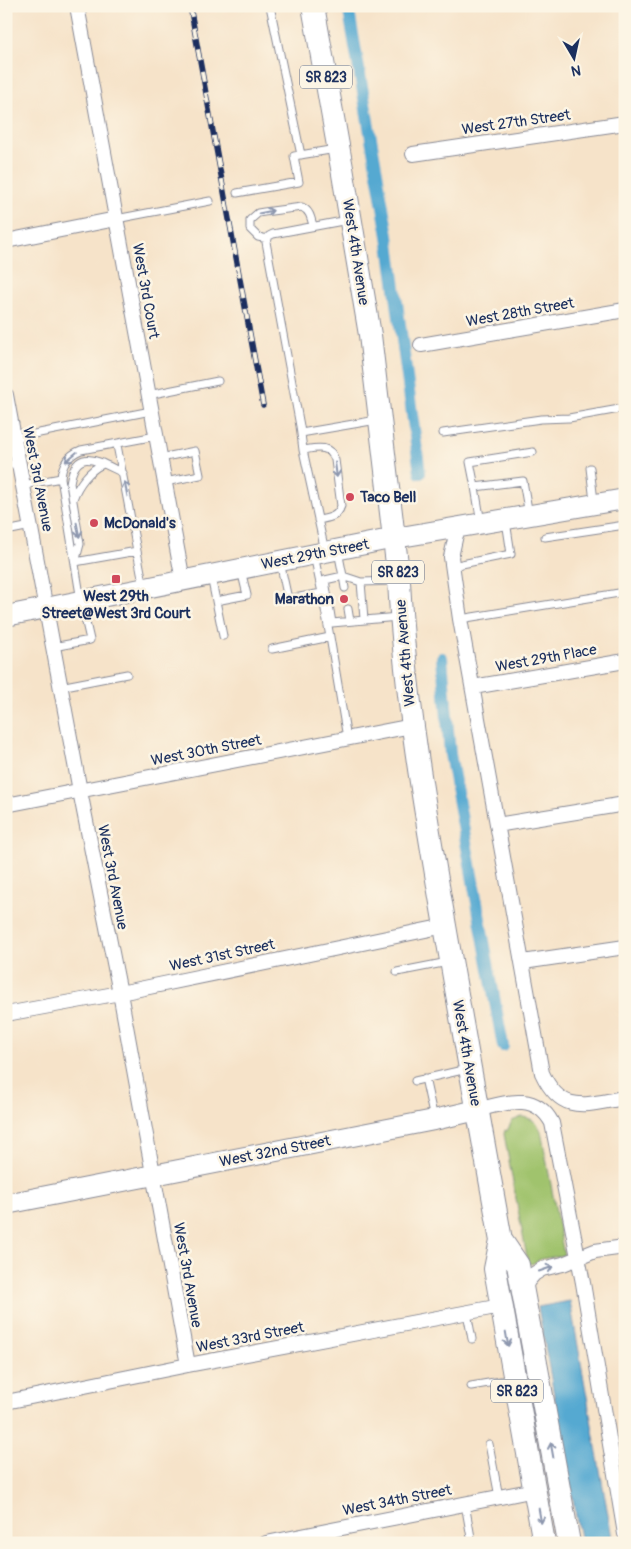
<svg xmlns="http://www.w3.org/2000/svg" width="631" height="1549" font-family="Pangolin,sans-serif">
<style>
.green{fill:#a0c36d;stroke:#5e7966}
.water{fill:#55a9d1;stroke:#386c98}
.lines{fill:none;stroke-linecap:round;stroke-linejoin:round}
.canal{stroke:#55a9d1;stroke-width:12}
.lane-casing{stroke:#888994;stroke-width:9}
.street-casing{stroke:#888994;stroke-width:16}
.secondary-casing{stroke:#888994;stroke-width:22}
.primary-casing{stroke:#888994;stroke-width:24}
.lane{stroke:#fff;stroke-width:7}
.street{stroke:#fff;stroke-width:14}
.secondary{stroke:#fff;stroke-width:20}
.primary{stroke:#fff;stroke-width:22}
.rail-casing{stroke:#1b2f5e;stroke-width:5.5}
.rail{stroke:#fcf5e5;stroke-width:4;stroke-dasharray:11;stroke-linecap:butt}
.oneway{stroke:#8d97ae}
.poi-dot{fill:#d1495b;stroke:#fcf5e5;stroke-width:2}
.labels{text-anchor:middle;stroke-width:5;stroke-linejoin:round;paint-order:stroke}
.shield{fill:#fcf5e5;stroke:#5e6a86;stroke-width:1}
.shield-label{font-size:14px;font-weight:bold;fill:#1b2f5e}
.street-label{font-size:15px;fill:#1b2f5e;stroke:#fcf5e5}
.poi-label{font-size:15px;font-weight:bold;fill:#1b2f5e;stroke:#fcf5e5;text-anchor:start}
</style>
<rect width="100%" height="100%" fill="#fcf5e5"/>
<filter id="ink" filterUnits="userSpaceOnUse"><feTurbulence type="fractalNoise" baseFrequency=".02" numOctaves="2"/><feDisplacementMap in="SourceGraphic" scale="10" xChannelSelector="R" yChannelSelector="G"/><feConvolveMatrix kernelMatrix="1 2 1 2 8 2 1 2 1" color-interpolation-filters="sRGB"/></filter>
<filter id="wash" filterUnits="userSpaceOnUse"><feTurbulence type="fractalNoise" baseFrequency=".0096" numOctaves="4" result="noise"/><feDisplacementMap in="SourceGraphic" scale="20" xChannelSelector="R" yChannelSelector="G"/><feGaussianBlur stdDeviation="1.12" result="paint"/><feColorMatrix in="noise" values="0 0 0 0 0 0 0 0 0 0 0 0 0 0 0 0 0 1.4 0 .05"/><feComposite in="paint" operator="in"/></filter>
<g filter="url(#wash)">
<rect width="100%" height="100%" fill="#f6e3c9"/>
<path class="green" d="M522,1117C532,1118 537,1122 541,1131L564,1255L541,1259L532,1264L528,1263L504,1134L505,1130L507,1131L512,1121Z"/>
<path class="water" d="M570,1301L613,1543H581L538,1307Z"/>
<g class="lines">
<path class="canal" d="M348,6L388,236L420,473
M442,658L450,754L503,1046"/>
</g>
</g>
<g filter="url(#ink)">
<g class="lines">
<g class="lane-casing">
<path id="lane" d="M270,6L301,155
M237,193L299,182L294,156L336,149
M116,219L210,201
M268,239L258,237L250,229V220L258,213L264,212L302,207C310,211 311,218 313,226
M148,395L218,381
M301,433L377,420
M443,433L541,419L569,418L625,408
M14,438L151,411
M117,445L144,588
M303,450C316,448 330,444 335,460L341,506C337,518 328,518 318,520
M160,458L195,451L200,475L165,482
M6,465L19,463
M590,468L594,501
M23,485L61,478
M475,487L470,462L533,452
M73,499C78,485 89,470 103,464
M481,523L475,487L523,481L529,515
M6,531L31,526
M545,537L625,525
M325,551L303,450L300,426L266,242L269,236L273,234L348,220
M338,551L343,576L325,580L332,623L398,617
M76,559L80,544L70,483C76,445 99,462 123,473
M75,562L137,551
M280,562L288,599L322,593L314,555
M452,566L511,554L506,521
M211,576L223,636
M345,588L343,576L361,582
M216,601L247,595L241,570
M348,609L350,621
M364,619L361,582L397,581
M460,619L625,592
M330,637L347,738
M53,647L90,640L81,601L61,478C62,464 68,455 81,450L156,436
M272,649L330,637L322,593
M60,687L127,674
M397,972L448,962
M425,1078L434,1119
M415,1081L467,1069
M467,1313L472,1339
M471,1386L512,1379
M489,1444L499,1497
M465,1504L472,1543"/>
</g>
<g class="street-casing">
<path id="street" d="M77,6L183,581
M413,154L625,123
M6,241L116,219
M421,345L625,310
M6,395L80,791L120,993L188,1365
M458,526L451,557L460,619L542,1073C562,1116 586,1104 625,1098
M473,687L625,661
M6,805L412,726
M497,825L625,804
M523,962L625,947
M6,1014L120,993L445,926
M477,1110C505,1103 535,1091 552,1123L583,1283L625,1534
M523,1291L528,1281L534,1274L542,1269L563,1264L595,1251L625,1247
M6,1402L188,1365L501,1306
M266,1543L535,1490"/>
</g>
<g class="secondary-casing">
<path id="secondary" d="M6,616L395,538L625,499
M6,1204L434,1120L477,1110"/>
</g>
<g class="primary-casing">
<path id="primary" d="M313,6L342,168L370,335L399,581C405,697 425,811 445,926C463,1031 482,1135 501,1240L495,1269L544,1543
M501,1240L518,1265L569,1543"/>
</g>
<use href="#lane" class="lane"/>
<use href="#street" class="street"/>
<use href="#secondary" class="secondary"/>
<use href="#primary" class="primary"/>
<g class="rail-casing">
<path id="rail" d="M190,6L263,405"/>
</g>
<use href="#rail" class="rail"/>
</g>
<defs><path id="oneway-shaft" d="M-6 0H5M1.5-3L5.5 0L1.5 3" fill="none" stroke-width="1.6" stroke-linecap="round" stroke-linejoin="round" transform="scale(1.25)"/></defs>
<g class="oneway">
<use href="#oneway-shaft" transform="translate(266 212) rotate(-12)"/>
<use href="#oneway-shaft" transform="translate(71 457) rotate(140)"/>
<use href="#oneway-shaft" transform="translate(336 470) rotate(83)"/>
<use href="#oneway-shaft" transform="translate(126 489) rotate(-101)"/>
<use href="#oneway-shaft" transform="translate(78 530) rotate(79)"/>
<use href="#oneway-shaft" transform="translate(546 1269) rotate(-19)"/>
<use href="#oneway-shaft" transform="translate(507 1339) rotate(80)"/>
<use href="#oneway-shaft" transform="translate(552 1450) rotate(-100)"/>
<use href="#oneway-shaft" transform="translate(540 1516) rotate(80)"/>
</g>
</g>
<g class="poi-dot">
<circle cx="350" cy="497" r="5"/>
<circle cx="94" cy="523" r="5"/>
<rect x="111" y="574" width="10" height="10" rx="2.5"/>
<circle cx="344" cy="599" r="5"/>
</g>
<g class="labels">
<g class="shield">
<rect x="300" y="65.5" width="52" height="23" rx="4"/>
<rect x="372" y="560.5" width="52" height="23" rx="4"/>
<rect x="491" y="1379.5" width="52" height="23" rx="4"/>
</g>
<g class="shield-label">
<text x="326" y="82">SR 823</text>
<text x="398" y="577">SR 823</text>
<text x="517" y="1396">SR 823</text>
</g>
<g class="street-label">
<text transform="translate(516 122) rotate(-8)" y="5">West 27th Street</text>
<text transform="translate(356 252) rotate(81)" y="5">West 4th Avenue</text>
<text transform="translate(146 291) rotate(80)" y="5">West 3rd Court</text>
<text transform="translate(520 312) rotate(-10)" y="5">West 28th Street</text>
<text transform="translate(38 479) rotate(79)" y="5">West 3rd Avenue</text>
<text transform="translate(315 554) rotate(-11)" y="5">West 29th Street</text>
<text transform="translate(405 653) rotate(-95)" y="5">West 4th Avenue</text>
<text transform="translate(546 658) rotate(-10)" y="5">West 29th Place</text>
<text transform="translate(206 750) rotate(-11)" y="5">West 30th Street</text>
<text transform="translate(113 877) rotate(79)" y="5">West 3rd Avenue</text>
<text transform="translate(222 955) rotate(-12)" y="5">West 31st Street</text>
<text transform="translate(467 1053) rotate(80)" y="5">West 4th Avenue</text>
<text transform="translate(275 1151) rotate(-11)" y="5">West 32nd Street</text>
<text transform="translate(188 1275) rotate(80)" y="5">West 3rd Avenue</text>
<text transform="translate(250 1337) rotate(-11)" y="5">West 33rd Street</text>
<text transform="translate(397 1500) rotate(-11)" y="5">West 34th Street</text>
</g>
<g class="poi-label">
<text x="360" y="502">Taco Bell</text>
<text x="104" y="528">McDonald's</text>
<text x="116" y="601" text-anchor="middle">West 29th<tspan x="116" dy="17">Street@West 3rd Court</tspan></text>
<text x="334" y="604" text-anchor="end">Marathon</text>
</g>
</g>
<rect width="631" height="1549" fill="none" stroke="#fcf5e5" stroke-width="25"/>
<g transform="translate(574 58) rotate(171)" stroke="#fcf5e5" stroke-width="4" paint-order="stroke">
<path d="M0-4L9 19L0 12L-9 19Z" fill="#1b2f5e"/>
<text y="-8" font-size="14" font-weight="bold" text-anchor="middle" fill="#1b2f5e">N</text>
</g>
</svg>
